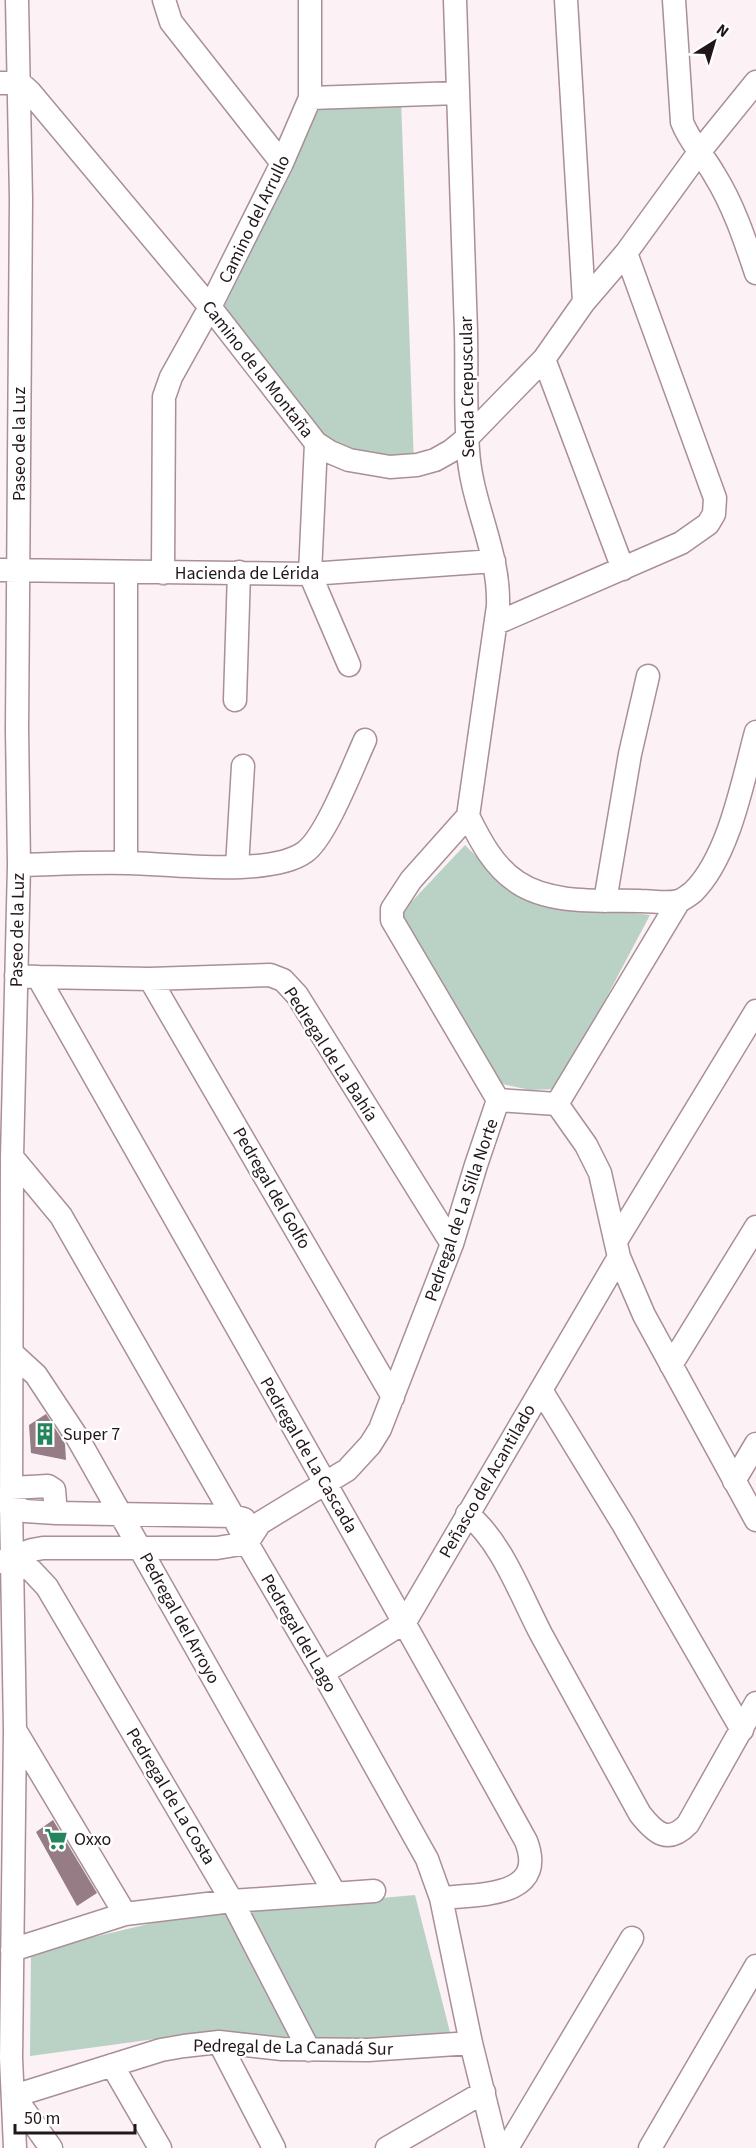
<svg xmlns="http://www.w3.org/2000/svg" width="756" height="2148" font-family="'Source Sans 3',sans-serif">
<style>
.green{fill:#bad2c5}
.building{fill:#957c85}
.lines{fill:none;stroke-linecap:round;stroke-linejoin:round}
.minor-casing{stroke:#a98f97;stroke-width:25}
.minor{stroke:#fff;stroke-width:22}
.labels{text-anchor:middle;stroke-width:5;stroke-linejoin:round;paint-order:stroke}
.street-label{font-size:18px;fill:#21171b;stroke:#fff}
.poi-label{font-size:18px;fill:#21171b;stroke:#fff;text-anchor:start}
</style>
<rect width="100%" height="100%" fill="#fcf1f4"/>
<path class="green" d="M310,98L401,99L414,465L330,452L210,307Z
M465,845L495,875L538,905L608,910L650,915L558,1089L530,1090L502,1084L400,914Z
M415,1895L451,2036L317,2044L246,1910Z
M228,1905L291,2038L214,2031L30,2056L31,1952Z"/>
<path class="building" d="M46,1414L65,1444L66,1460L31,1453L29,1425Z
M53,1820L97,1893L77,1906L36,1832Z"/>
<g class="lines">
<g class="minor-casing">
<path id="minor" d="M164,0L171,22L282,163
M455,0C459,111 462,221 466,332C467,371 465,411 468,450C471,503 500,552 498,606L468,816L411,880L392,909V920L498,1100
M566,0L584,302
M674,0L682,122C689,141 704,156 714,174C733,204 745,240 756,273
M0,83H20L30,92L210,307L316,443L330,452L349,460L390,467L417,465L435,460L451,451L467,438L544,359L584,302L626,253L700,151L756,82
M310,98L458,93
M544,359L623,569
M316,443L310,574L349,665
M0,570L310,574L494,561
M163,573L164,397L171,377L210,307L282,163L310,98V0
M497,623L681,543L708,524L714,514L715,498L626,253
M235,700L239,572
M468,816C480,840 493,866 517,882C551,905 601,900 641,901C653,901 667,904 678,901C683,900 689,895 693,892C729,857 743,780 756,732
M126,863V573
M19,865C55,864 92,862 129,863C172,864 271,877 305,852C326,837 353,766 365,740
M237,867L243,766
M605,901L630,754L648,676
M16,976L38,977C201,1265 366,1552 526,1841C548,1898 479,1894 441,1898
M38,977L150,979L270,975L283,980L297,995L452,1244
M150,979L393,1397
M557,1104L586,1145L600,1173L619,1257L644,1315L756,1520
M557,1104L679,901
M12,1157L61,1216L233,1516L247,1543L323,1673L427,1859L441,1898L471,2043L497,2148
M616,1241L756,1011
M12,1353L36,1375L77,1437L334,1892
M671,1365L756,1227
M541,1390L623,1524L742,1730
M734,1481L756,1444
M11,1488L48,1486L54,1490L56,1513
M0,1501L25,1511L56,1513L233,1516L244,1519
M467,1514C501,1540 521,1596 541,1634C574,1694 607,1754 640,1814C655,1833 668,1845 688,1824L756,1703
M12,1558L32,1571L47,1587L232,1901L309,2050
M0,1562L32,1550L43,1548H217L247,1543L260,1523L347,1470L370,1445L380,1429L452,1244L476,1165L498,1100L557,1104
M323,1673L405,1622L619,1257
M15,1730L125,1914
M12,1950L125,1914L232,1901L374,1891
M219,2042L274,2148
M112,2065L160,2148
M15,2148L11,2058L15,1730L11,1504L12,1157L19,865L17,729L21,199L17,0
M51,2148L14,2096L161,2050L184,2046L219,2042L282,2049L368,2050L471,2043
M387,2148L484,2092
M507,2148L632,1938
M650,2148L756,1966"/>
</g>
<use href="#minor" class="minor"/>
</g>
<defs>
<g id="building-bare" transform="scale(1.8)"><path d="M-4-6H4V6H1V3H-1V6H-4ZM-2.5-4.3h1.7v1.8h-1.7ZM.8-4.3h1.7v1.8H.8ZM-2.5-1h1.7V.8h-1.7ZM.8-1h1.7V.8H.8Z" fill="#24855d" stroke="#fff" stroke-width="2.5" paint-order="stroke"/></g>
<g id="supermarket-bare" transform="scale(1.8)"><path d="M-6-5.5h2.5l.6 2H6L4.5 2H-2.5L-4.4-4H-6ZM-1.5 3.2a1.3 1.3 0 1 0 .1 0ZM3 3.2a1.3 1.3 0 1 0 .1 0Z" fill="#24855d" stroke="#fff" stroke-width="2.5" paint-order="stroke"/></g>
</defs>
<g fill-rule="evenodd">
<use href="#building-bare" x="45" y="1434"/>
<use href="#supermarket-bare" x="56" y="1839"/>
</g>
<g class="labels">
<g class="street-label">
<text transform="translate(254 219) rotate(-64)" y="6">Camino del Arrullo</text>
<text transform="translate(258 369) rotate(52)" y="6">Camino de la Montaña</text>
<text transform="translate(467 387) rotate(-91)" y="6">Senda Crepuscular</text>
<text transform="translate(19 444) rotate(-90)" y="6">Paseo de la Luz</text>
<text x="247" y="579">Hacienda de Lérida</text>
<text transform="translate(17 930) rotate(-89)" y="6">Paseo de la Luz</text>
<text transform="translate(331 1054) rotate(57)" y="6">Pedregal de La Bahía</text>
<text transform="translate(272 1188) rotate(60)" y="6">Pedregal del Golfo</text>
<text transform="translate(461 1210) rotate(-71)" y="6">Pedregal de La Silla Norte</text>
<text transform="translate(309 1455) rotate(60)" y="6">Pedregal de La Cascada</text>
<text transform="translate(487 1481) rotate(-60)" y="6">Peñasco del Acantilado</text>
<text transform="translate(180 1618) rotate(61)" y="6">Pedregal del Arroyo</text>
<text transform="translate(299 1633) rotate(60)" y="6">Pedregal del Lago</text>
<text transform="translate(171 1796) rotate(59)" y="6">Pedregal de La Costa</text>
<text transform="translate(293 2047) rotate(1)" y="6">Pedregal de La Canadá Sur</text>
</g>
<g class="poi-label">
<text x="63" y="1440">Super 7</text>
<text x="74" y="1845">Oxxo</text>
</g>
</g>
<g transform="translate(714 42) rotate(37)" stroke="#ffffff" stroke-width="4.5" paint-order="stroke">
<path d="M0-4.5L10 22L0 15L-10 22Z" fill="#21171b"/>
<text y="-9" font-size="16" font-weight="bold" text-anchor="middle" fill="#21171b">N</text>
</g>
<path d="M15 2124v9h120v-9" fill="none" stroke="#21171b" stroke-width="3"/>
<text x="24" y="2124" font-size="18" fill="#21171b" stroke="#ffffff" stroke-width="4.5" paint-order="stroke">50 m</text>
</svg>
